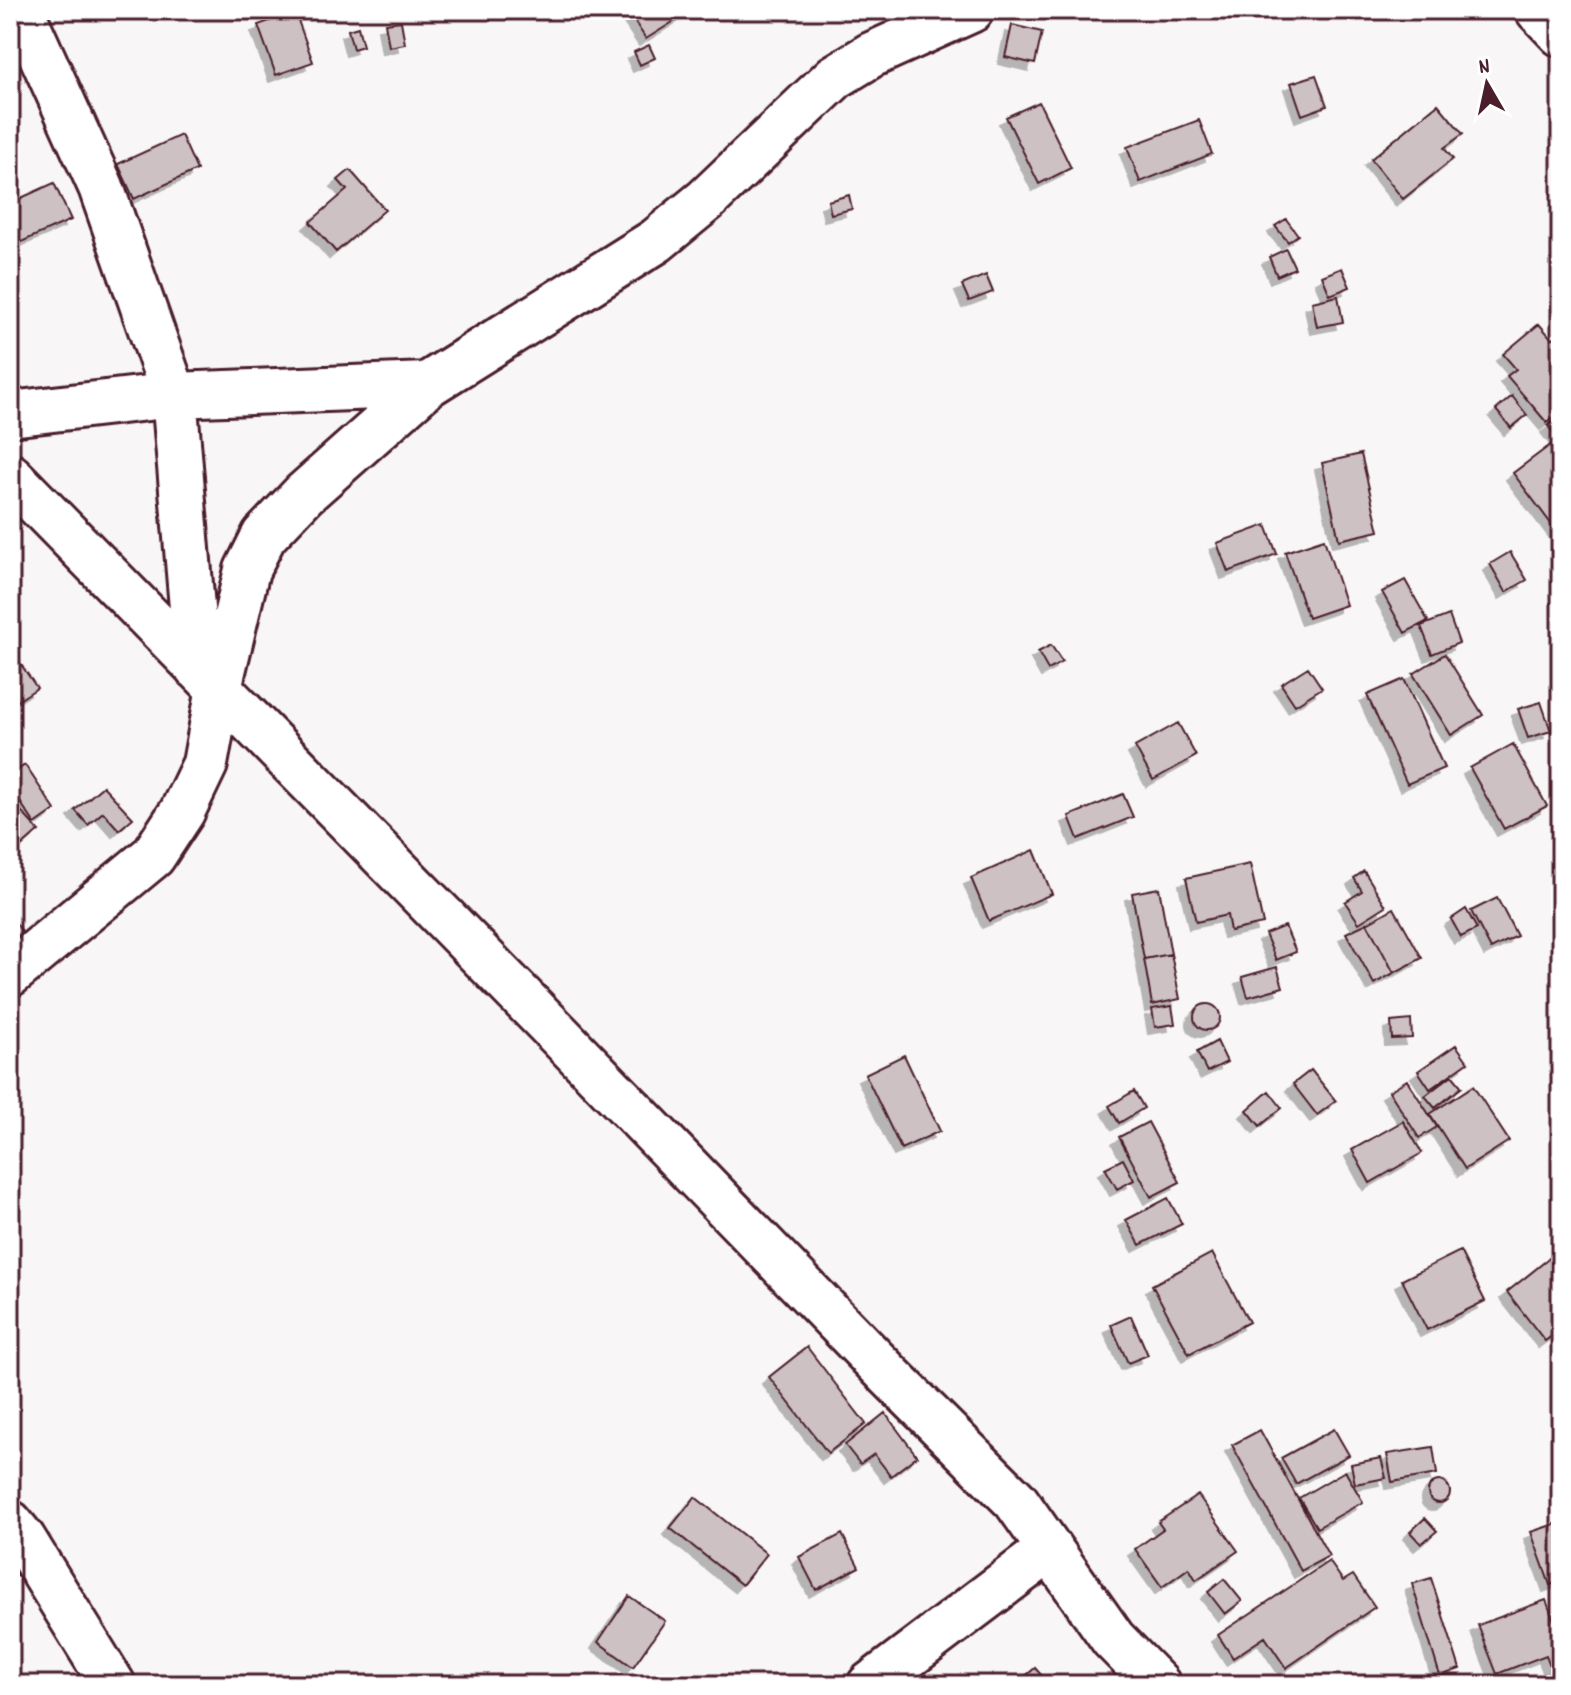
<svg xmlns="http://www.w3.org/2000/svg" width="1571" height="1695" font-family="Dekko,sans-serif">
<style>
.building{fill:#cdc1c4;stroke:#4a1f2b;stroke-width:2;filter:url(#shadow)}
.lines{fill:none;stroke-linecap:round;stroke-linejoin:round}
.minor-casing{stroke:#4a1f2b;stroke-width:50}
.major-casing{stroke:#4a1f2b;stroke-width:50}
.minor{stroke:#fff;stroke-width:44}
.major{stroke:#fff;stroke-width:44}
</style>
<defs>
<filter id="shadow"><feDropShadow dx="-7" dy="7" stdDeviation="0" flood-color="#0004"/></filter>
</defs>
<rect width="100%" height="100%" fill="#f8f6f7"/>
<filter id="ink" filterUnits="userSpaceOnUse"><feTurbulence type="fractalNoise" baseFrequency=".0125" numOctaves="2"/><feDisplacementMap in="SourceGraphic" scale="16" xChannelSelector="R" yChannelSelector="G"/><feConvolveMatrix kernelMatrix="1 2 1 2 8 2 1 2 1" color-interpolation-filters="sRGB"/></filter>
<g filter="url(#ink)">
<path class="building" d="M627,10H692L646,39Z
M295,12L313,62L276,75L258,25Z
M401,21L405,44L389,47L385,23Z
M1012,25L1042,32L1035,64L1005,57Z
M358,27L363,46L353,49L348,30Z
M649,45L655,58L640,65L634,52Z
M1316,75L1327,106L1302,115L1291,83Z
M1039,102L1071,168L1039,184L1006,117Z
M1438,104L1463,134L1444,148L1453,159L1403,199L1371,159Z
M1199,120L1212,154L1140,182L1127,147Z
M181,135L197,170L134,199L118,164Z
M350,170L385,210L336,252L310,222L347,190L338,180Z
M54,183L71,220L10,247V203Z
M849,195L852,209L831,214L828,201Z
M1286,219L1298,235L1288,242L1275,226Z
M1286,249L1295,268L1277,276L1269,257Z
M1342,268L1350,287L1330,295L1322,276Z
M986,275L993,292L969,301L962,285Z
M1338,296L1343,322L1317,327L1312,302Z
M1539,324L1552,339L1561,332V412L1547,423L1507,376L1516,369L1503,354Z
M1512,396L1527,415L1511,428L1496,410Z
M1561,416V443L1548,426Z
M1553,443L1561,452V537L1513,473Z
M1361,454L1379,531L1339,540L1322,463Z
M1266,525L1277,554L1228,572L1217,543Z
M1324,539L1346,605L1308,618L1285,552Z
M1510,552L1527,580L1506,592L1490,564Z
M1405,580L1428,621L1405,633L1382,592Z
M1449,615L1459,643L1432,654L1421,626Z
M1051,645L1062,662L1048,670L1038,652Z
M1445,654L1483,715L1451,735L1413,674Z
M20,663L37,688L10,706V670Z
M1308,667L1322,688L1295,705L1281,684Z
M1404,679L1444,768L1407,784L1367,695Z
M1541,702L1551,731L1528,738L1518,709Z
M1178,723L1196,756L1153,780L1135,747Z
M1513,744L1547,806L1504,829L1470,768Z
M25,765L55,810L35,824L10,787V775Z
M103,786L133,818L119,830L103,812L88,825L75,810Z
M1123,794L1133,817L1078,839L1069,816Z
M19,809L39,831L22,846L10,833V816Z
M1034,850L1052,894L989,921L971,878Z
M1250,864L1263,924L1230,931L1227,915L1196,922L1186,878Z
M1364,871L1386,906L1359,923L1345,902L1362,891L1354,878Z
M1159,888L1171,954L1144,959L1132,893Z
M1497,898L1517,936L1491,949L1471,911Z
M1394,908L1422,958L1394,973L1367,923Z
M1466,909L1477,929L1461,937L1451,919Z
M10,914L29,943L10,955Z
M1367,923L1394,973L1374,984L1346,933Z
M1285,926L1296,952L1276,960L1265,934Z
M1171,954L1180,999L1152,1005L1144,959Z
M1277,967L1283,987L1248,997L1242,977Z
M1194 1017a13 13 0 1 1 26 0a13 13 0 1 1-26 0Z
M1172,1006L1175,1024L1155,1027L1152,1009Z
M1411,1020L1412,1038L1392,1039L1391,1022Z
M1217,1041L1227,1062L1207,1072L1197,1052Z
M1456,1045L1468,1062L1430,1089L1418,1071Z
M904,1055L940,1131L901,1149L865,1074Z
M1311,1070L1336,1101L1317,1115L1293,1084Z
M1452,1075L1462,1087L1435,1108L1425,1096Z
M1407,1080L1437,1127L1419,1138L1389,1091Z
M1473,1086L1509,1141L1465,1169L1430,1114Z
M1134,1091L1144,1108L1119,1123L1109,1106Z
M1269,1091L1282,1108L1260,1126L1247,1110Z
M1403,1121L1422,1153L1370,1183L1352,1150Z
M1148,1122L1180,1182L1151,1197L1119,1137Z
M1123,1159L1134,1180L1117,1189L1105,1168Z
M1168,1198L1182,1224L1140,1245L1126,1220Z
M1460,1251L1485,1301L1427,1330L1402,1280Z
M1557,1252L1561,1257V1329L1545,1341L1507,1292Z
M1212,1253L1249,1322L1189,1354L1152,1285Z
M1131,1316L1148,1355L1128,1363L1111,1325Z
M807,1347L866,1424L828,1453L769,1377Z
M885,1413L917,1456L891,1476L874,1454L860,1464L845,1445Z
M1334,1429L1349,1455L1296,1484L1281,1458Z
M1260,1430L1329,1556L1301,1571L1232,1445Z
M1433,1447L1437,1474L1392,1482L1387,1454Z
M1381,1458L1386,1478L1355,1484L1351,1464Z
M1345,1471L1363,1502L1317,1528L1299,1498Z
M1428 1492a11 11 0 1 1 22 0a11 11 0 1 1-22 0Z
M1198,1495L1238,1551L1196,1580L1189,1568L1162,1587L1135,1549L1163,1529L1158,1522Z
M695,1497L767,1554L742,1585L670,1528Z
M1425,1518L1437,1531L1421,1544L1410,1532Z
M1561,1522V1581L1550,1585L1531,1532Z
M842,1534L859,1567L816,1590L799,1557Z
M1329,1561L1343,1581L1353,1575L1375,1607L1286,1668L1265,1637L1233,1658L1218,1635Z
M1431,1578L1460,1669L1440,1676L1412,1584Z
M1224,1579L1242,1601L1225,1614L1208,1592Z
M629,1596L665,1621L633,1667L598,1642Z
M1546,1600L1561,1639V1673L1554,1676L1546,1655L1497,1674L1478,1625Z
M1035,1668L1050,1685H1015Z"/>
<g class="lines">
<g class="minor-casing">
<path id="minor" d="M21,10L101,187L174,395L197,667
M10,414L174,395L427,385
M10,476L559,1035L890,1376L1016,1501L1113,1639L1158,1685
M10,974L153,856L182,812L205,764L219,688L247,570L264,536L304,494L427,385L656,241L706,200L835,77L871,55L971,10
M10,1523L23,1539L113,1685
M870,1685L1050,1549"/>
</g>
<g class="major-casing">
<path id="major" d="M1538,10L1561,34"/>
</g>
<use href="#minor" class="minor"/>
<use href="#major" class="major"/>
</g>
</g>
<rect width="1571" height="1695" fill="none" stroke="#fff" stroke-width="40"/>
<rect x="20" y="20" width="1531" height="1655" fill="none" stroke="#4a1f2b" stroke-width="3" filter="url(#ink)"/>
<g transform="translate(1487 84) rotate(351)" stroke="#ffffff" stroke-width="6" paint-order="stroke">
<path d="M0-6L14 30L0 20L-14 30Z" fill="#4a1f2b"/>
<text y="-12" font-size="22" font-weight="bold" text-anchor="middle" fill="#4a1f2b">N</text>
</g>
</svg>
